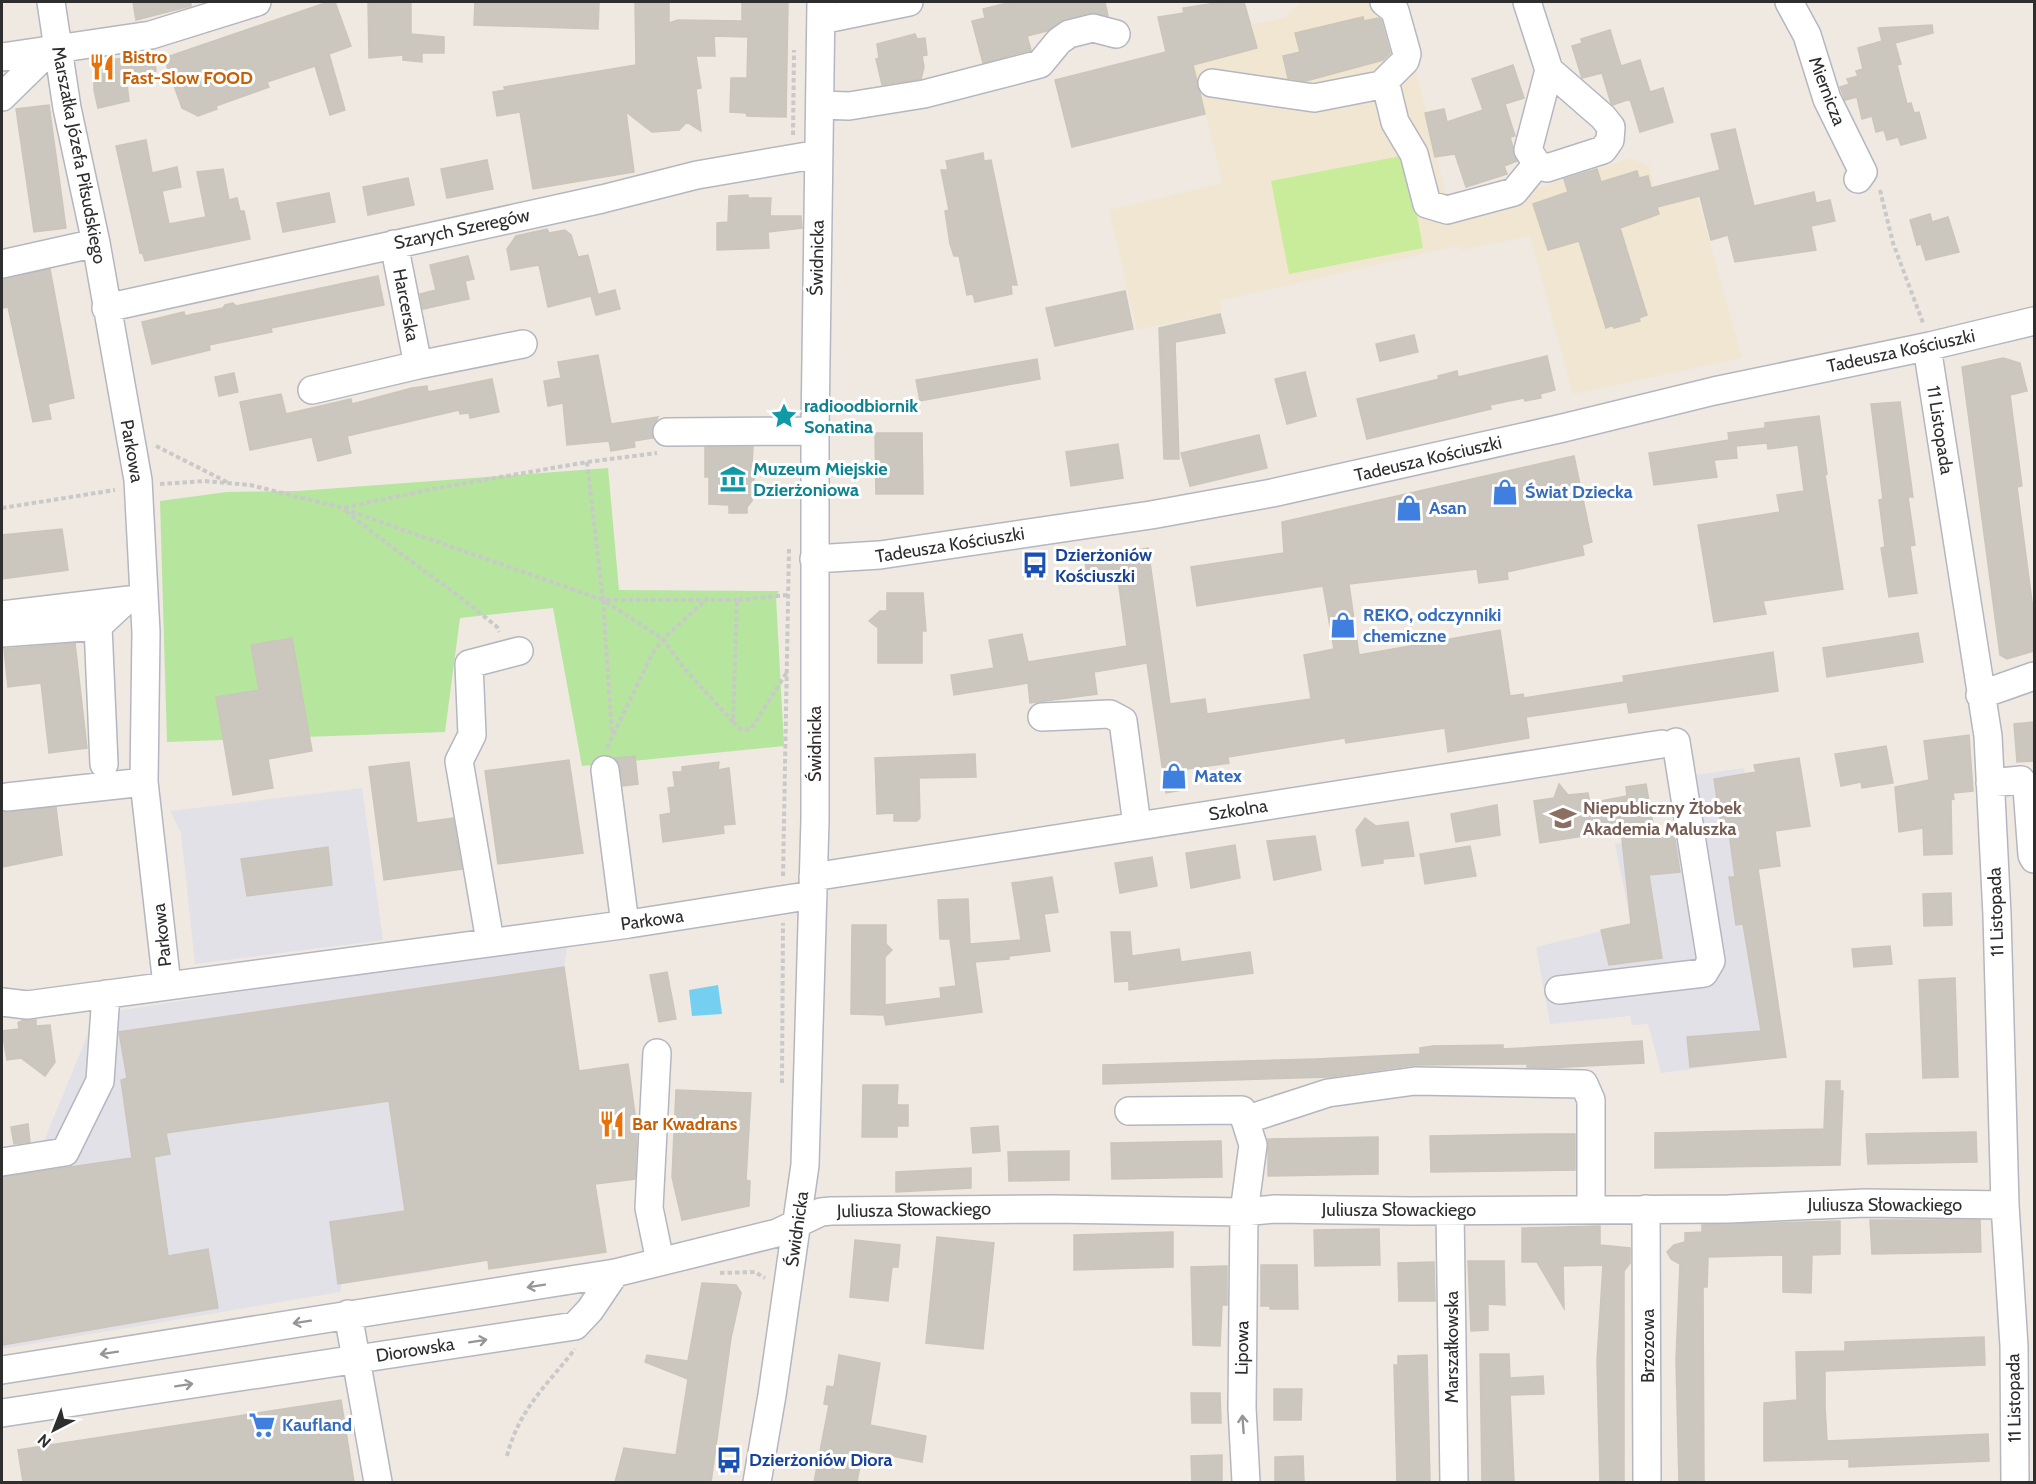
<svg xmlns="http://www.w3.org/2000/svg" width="2036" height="1484" font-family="Cabin,sans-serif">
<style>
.industrial{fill:#e3e1e8}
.education{fill:#f0e6d1}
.green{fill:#b6e59e}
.pitch{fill:#c9ec9a}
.water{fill:#75cff0}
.building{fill:#cbc7bf;stroke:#cbc5ba;stroke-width:1.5}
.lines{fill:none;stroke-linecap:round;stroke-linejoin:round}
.minor-casing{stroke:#b4b7c1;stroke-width:30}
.path{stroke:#c9c9c9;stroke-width:4;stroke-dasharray:4.5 3;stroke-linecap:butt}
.minor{stroke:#fff;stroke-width:27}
.oneway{stroke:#969696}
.labels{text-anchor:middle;stroke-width:6;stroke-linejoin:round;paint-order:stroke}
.food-label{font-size:18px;font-weight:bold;fill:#c56008;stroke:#fff;text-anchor:start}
.street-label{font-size:18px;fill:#2e2e2e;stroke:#fff}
.culture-label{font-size:18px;font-weight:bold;fill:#0d838f;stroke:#fff;text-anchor:start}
.shop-label{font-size:18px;font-weight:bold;fill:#366cbe;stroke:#fff;text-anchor:start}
.transit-label{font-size:18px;font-weight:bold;fill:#164399;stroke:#fff;text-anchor:start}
.education-label{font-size:18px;font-weight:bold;fill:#785e54;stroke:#fff;text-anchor:start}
</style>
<rect width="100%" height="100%" fill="#efe9e1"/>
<path class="industrial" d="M1744,768L1786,1057L1661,1073L1648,1024L1632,1025L1630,1016L1550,1024L1536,947L1631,924L1615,844L1674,832L1668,779Z
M362,788L383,940L195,964L181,833L170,811Z
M568,941L564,967L605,1252L489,1269L487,1260L433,1268L432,1271L342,1284L340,1292L2,1349V1153L42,1146L96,1014Z"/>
<path class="education" d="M1301,2H1400L1446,196H1514L1630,158L1649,166L1660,206L1697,197L1742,358L1573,394L1530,236L1461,250L1457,246L1219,301L1222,312L1137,330L1109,210L1223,183L1186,37L1285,18Z"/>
<path class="green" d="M608,468L619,590L779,591L776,597L784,746L582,766L553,608L460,618L445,732L167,742L160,501L227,492L298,491Z"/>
<path class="pitch" d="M1406,155L1423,248L1289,274L1271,181Z"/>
<path class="water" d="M718,985L722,1014L692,1016L689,990Z"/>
<path class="building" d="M133,2H191V6L136,20Z
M328,2H335L351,46L329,54L345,110L330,115L315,66L267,82L269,87L216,106L217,109L198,116L182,108L164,58Z
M368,2H411V34L444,37V53H422V62L403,60V55L369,58Z
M475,2H599L598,29L474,25Z
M635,2H669V23L678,20L742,21V2H788L786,117L747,116L746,113L730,112L731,78H747L748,37L714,36L715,56H696L701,88L696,89L701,131L687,122L679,130L652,132L626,112L634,172L533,189L520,112L497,116L493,92L505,90L504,87L636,65Z
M1011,2H1105L1108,16L1090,13L1065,19L1047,31L1027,36L1031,50L983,63L972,21L985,18L983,9Z
M1222,2H1244L1257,48L1193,65L1205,114L1072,147L1055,80L1166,52L1158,17L1184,13L1183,8Z
M1363,17L1364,21L1378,18L1381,20L1390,53L1383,60L1306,81L1288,78L1283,56L1300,52L1295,33Z
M1932,25L1933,33L1895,43L1901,64L1897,65L1907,104L1911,103L1914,113L1919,112L1926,138L1901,145L1898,137L1887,140L1884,130L1876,132L1872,116L1862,119L1857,97L1845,100L1840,87L1849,84L1847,79L1858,76L1856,71L1863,69L1858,48L1882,41L1879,28Z
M1610,30L1621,66L1640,60L1650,92L1663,88L1673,122L1640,132L1630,99L1613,105L1611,103L1602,73L1582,78L1572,46L1582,43L1581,39Z
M915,34L917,39L925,38L927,55L922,56L924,67L921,79L882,85L876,59L879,58L877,44Z
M154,54L156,71L126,75L129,101L98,108L94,90V74L99,64L109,62V60Z
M1513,65L1524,98L1505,104L1515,136L1510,137L1517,161L1504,166L1507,174L1466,187L1455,154L1435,157L1425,113L1444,109L1447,122L1483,110L1472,79Z
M49,105L66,228L34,232L16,109Z
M1735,129L1754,206L1814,192L1816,203L1830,200L1835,221L1811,226L1816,250L1735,262L1728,235L1711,240L1700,196L1657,207L1659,214L1620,228L1647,315L1639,318L1640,321L1614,328L1613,325L1606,328L1579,241L1548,250L1533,204L1568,192L1564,179L1597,169L1601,182L1637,171L1639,178L1648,176L1651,188L1720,170L1711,134Z
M146,140L152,173L177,167L181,187L162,191L169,224L206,217L197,172L223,169L229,200L237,198L240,211H244L250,239L145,261L142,252L140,253L116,146Z
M983,153L984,161L991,160L1017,285H1011L1012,294L975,302L973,294L967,295L959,256H954L950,244L945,211L949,210L941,170H948L946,161Z
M487,160L493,189L447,198L441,169Z
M408,178L414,205L368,215L363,187Z
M329,193L335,222L283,232L277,203Z
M748,195V198H771L770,216H801L802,228L768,232L769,248L717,250V223L728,222L729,196Z
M1930,214L1932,222L1948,217L1959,252L1926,260L1921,244L1917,245L1910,220Z
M547,229L549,233L565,230L571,235L578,257L588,255L598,294L596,295L615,290L620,309L596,315L591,296L548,307L539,265L511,270L507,249L516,236Z
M468,256L474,279L465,281L469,299L423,309L420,294L436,290L430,265Z
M50,269L74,398L48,404L51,419L33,422L8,307L2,308V279Z
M378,276L384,305L271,328L272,332L209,345L210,350L152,364L142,322L184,312L185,316L194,314L223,308L225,305L233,303L236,306Z
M1125,291L1133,329L1055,346L1046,308Z
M1220,314L1225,333L1175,342L1179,459H1164L1159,328Z
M1414,335L1418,352L1380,361L1376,344Z
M598,355L611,424L658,417L651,432L653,438L634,441L635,447L611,451L609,441L567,445L563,403L548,406L544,381L561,378L558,362Z
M1547,356L1555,390L1540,394L1541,398L1525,401L1524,398L1490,405L1491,409L1367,439L1357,399L1439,379L1438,376L1457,371L1458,377Z
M2003,358L2020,363L2027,391L2010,395L2022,486L2017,487L2034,617V651L2007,659L2000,655L1962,367Z
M1037,359L1040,379L920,401L916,380Z
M1305,372L1316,416L1287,424L1275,379Z
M234,373L238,392L219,396L215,377Z
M492,379L499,412L470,418L469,413L460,414L459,410L347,436L351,453L318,461L312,437L250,450L240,402L281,394L286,414L351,399L352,404L412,388L427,386L428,392Z
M1900,402L1913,497H1908L1915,545L1910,546L1917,593L1889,597L1881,548L1885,547L1879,500L1883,499L1871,404Z
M1819,416L1827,474L1825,475L1843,589L1763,601L1766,614L1714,622L1698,525L1780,512L1777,495L1804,491L1798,445L1768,449L1767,443L1736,446L1737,458L1714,460L1717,477L1654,485L1649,453L1729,440L1728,433L1765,428V423Z
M875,433H922L923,494H876Z
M1259,435L1267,468L1190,486L1181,453Z
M1118,444L1123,478L1071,486L1066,452Z
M705,447H753L752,464L755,466L752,501L747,507V513H729V505L709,504V477H705Z
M1574,456L1592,542L1582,545L1584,555L1507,572L1508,579L1479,583L1477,569L1349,584L1359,655L1500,630L1510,696L1523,694L1524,698L1624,682L1623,676L1773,652L1778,691L1629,713L1627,702L1526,717L1529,738L1448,752L1445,728L1346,743L1345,738L1228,757L1229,763L1180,770L1183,790L1166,793L1147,663L1094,672L1097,694L1030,703L1028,683L954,695L951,675L994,668L989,640L1022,634L1028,662L1127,646L1117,572L1087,577L1085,559L1148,548L1170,704L1205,699L1207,714L1311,699L1304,655L1334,649L1323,586L1197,606L1191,567L1284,553L1282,522Z
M62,529L68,570L2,579V535Z
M887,593H923L926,631H922V663H878V628L869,621L880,611H887Z
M1918,633L1923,662L1827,677L1823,648Z
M292,638L312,751L268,759L273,788L233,795L216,697L259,690L251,645Z
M75,643L87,748L49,753L41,683L8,687L4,649Z
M2034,722V761L2017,762L2014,724Z
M1969,735L1973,791L1953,793L1954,799L1951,800L1952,854L1924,855L1923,828L1899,832L1895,787L1929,780L1924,741Z
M1886,746L1893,783L1862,788L1861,782L1841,786L1835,754Z
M975,754L976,777L919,778L920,818L917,821H894V813L877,814L875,758Z
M635,756L638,784L623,786L620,767L615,758Z
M1799,758L1810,826L1775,831L1780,866L1758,869L1786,1057L1690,1067L1687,1037L1761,1031L1743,924L1736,925L1729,877H1735L1728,825L1721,826L1714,779L1756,772L1754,765Z
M569,760L583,853L498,864L485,771Z
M409,762L417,823L453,818L462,869L384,880L369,767Z
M719,762L718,770L729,768L735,824L723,825L724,833L663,842L660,815L671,813L668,788L675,787L673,772H682V767Z
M1559,784L1568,795L1588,793L1590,803L1627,796L1626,787L1646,784L1655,835L1674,833L1680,872L1649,875L1662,958L1609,965L1601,930L1631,924L1621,830L1540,843L1534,801L1554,798Z
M1497,805L1500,835L1456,842L1451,814Z
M56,807L62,855L2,867V812Z
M1365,818L1376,826L1408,822L1414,856L1383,859V863L1362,866L1356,830Z
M1315,836L1321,870L1274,880L1267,841Z
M1235,845L1240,878L1191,888L1186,853Z
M1470,846L1476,876L1425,884L1420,854Z
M328,847L332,885L247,896L241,859Z
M1152,857L1157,886L1120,893L1115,863Z
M1052,877L1058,912L1044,914L1050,951L1009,956V959L975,962L982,1012L886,1025L884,1015L851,1014L852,925H886V944L892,950L885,957V1005L941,998L940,988L956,986L950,939H940L938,900L968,899L970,944L1021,940L1012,883Z
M1951,893L1952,925L1924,926L1923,894Z
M1111,932H1130L1132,956L1179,949L1181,962L1250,952L1253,973L1129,990V981L1115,982Z
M1890,946L1892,964L1854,967L1852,949Z
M564,967L579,1071L628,1064L637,1128L635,1179L595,1184L606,1252L489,1269L488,1260L338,1284L330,1222L405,1211L389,1101L166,1133L170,1154L154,1157L168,1256L208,1249L218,1308L2,1345V1177L132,1158L121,1080L127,1078L119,1032Z
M667,972L676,1019L659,1022L650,975Z
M1955,978L1958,1077L1923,1078L1919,980Z
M23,1020H36V1026L50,1025L55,1062L45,1076L21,1058L7,1060L2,1031L19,1029L18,1023Z
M1642,1041L1644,1063L1547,1068L1527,1067V1064L1415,1065L1330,1077L1103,1084V1065L1316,1059L1420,1054V1048L1433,1046L1503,1045V1049Z
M1826,1081H1840V1091H1843L1840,1165L1655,1168V1133L1824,1129Z
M863,1085H898L897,1105H908V1126H897V1137H862Z
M676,1090L751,1093L746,1180L750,1181L749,1206L682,1220L672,1177Z
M28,1124L30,1142L14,1144L11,1127Z
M998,1126L1000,1151L973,1153L971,1128Z
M1976,1132L1977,1162L1868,1164L1866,1134Z
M1544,1134H1575V1170L1431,1172L1430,1136Z
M1378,1137V1174L1268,1176V1139Z
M1221,1141L1222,1177L1112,1179L1111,1143Z
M1069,1151V1180L1009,1181L1008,1152Z
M971,1168V1188L896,1192V1172Z
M1870,1220H1980L1981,1252L1872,1254Z
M1840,1221V1254L1812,1255L1811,1293L1783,1292V1255L1708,1257L1707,1287H1703L1704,1482H1679L1676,1360L1680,1264L1671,1259L1667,1252L1674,1245L1685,1242V1233L1702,1232V1225Z
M1600,1226V1245L1630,1248V1263L1624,1271V1482H1600L1597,1361L1603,1265L1563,1266L1564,1308L1537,1262H1522V1228Z
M1379,1229L1380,1265L1315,1266L1314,1230Z
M1173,1232V1267L1074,1270V1235Z
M937,1237L994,1243L983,1349L926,1343Z
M855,1240L900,1245L898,1267H892L888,1301L850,1297Z
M1468,1261H1504L1505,1305L1488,1304V1330L1471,1331Z
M1434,1262L1435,1301H1399L1398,1263Z
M1261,1265H1297L1298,1309H1270V1306H1261Z
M1227,1266V1305H1222L1220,1346L1193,1345L1191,1267Z
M702,1283L736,1285L741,1293L731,1338L711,1482H615L624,1448L676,1455L688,1379L645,1362L647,1355L688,1361Z
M1984,1337L1985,1365L1825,1371V1406L1827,1441L1988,1434L1989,1461L1849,1467V1459L1764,1461V1403L1797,1400L1796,1352L1845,1351V1342Z
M1480,1354H1509L1510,1378L1543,1376L1544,1394L1510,1395L1514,1482H1482Z
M839,1355L880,1363L870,1425L926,1436L922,1462L863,1450L857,1482H814L829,1405L824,1404L827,1386L834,1387Z
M1427,1355L1430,1482H1397L1394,1365H1398V1356Z
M1274,1389H1302L1301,1420H1274Z
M1191,1393H1220L1221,1423H1192Z
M341,1400L354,1482H23L18,1450Z
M1222,1455V1482H1192L1191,1456Z
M1303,1456L1304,1482H1275V1457Z"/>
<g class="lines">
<g class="minor-casing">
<path id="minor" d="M51,2L67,108L96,243L138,480L146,632L144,782L167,985
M1384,2L1395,11L1407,54L1405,61L1385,81L1395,122L1414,154L1427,204L1447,210L1514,192L1537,164
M1527,2L1549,70L1603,117L1611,127L1610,140L1603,150L1547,168L1537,164L1528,150L1549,70
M1789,2L1807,35L1827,99L1863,172L1858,179
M821,20L909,2
M2,57L151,35L257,2
M1212,83L1314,98L1386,84
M2,97L50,50
M820,105L849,106L924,94L1040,64L1059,41L1069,34L1093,28L1116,34
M2,264L96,243
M106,308L602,199L697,175L819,154
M1927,347L1988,736L1997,915L2005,1205L2014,1346L2015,1482
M418,365L523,344
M312,390L418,365L394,244
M667,432L815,431
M814,559L880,555L1151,515L1272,493L1563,428L1714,391L1930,346L2034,321
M2,615L129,600
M2,633L98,626
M1980,695L2034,676
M1042,717L1110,714L1123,721L1137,825
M104,764L98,626L125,601
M605,770L625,924
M1990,783L2021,780L2027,788L2032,855L2034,859
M7,797L144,782
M813,877L1662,744
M490,941L459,761L472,735L469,664L519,651
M1559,990L1704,973L1711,961L1676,742
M2,1002L27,1005L629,924L813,895
M657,1053L649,1208L660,1261
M1129,1111L1242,1110L1253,1145L1244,1212L1242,1408L1246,1482
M1245,1120L1328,1093L1415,1081L1584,1084L1591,1100V1210
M2,1162L65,1152L100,1081L106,994
M1646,1209L1647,1482
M1450,1211L1454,1482
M348,1314L378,1482
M2,1370L615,1273L777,1233L821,1212L831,1211L1052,1209L1244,1212L1274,1209L1412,1211L1728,1209L1865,1203L2005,1205
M2,1413L575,1326L590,1310L615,1273
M757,1482L772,1395L805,1165L815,820V431L821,2"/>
</g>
<path class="path" d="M793,135L794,50
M1880,190L1893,243L1923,323H1925
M156,446L227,482
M587,462L603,600L663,639L684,668L733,722L737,600L788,595
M160,484L204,481L250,485L343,508L432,489L587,462L657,453
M2,508L115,490
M344,509L603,600H737
M346,511C395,552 449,586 497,627L499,632
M603,600L612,735
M733,722L742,730L751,729L787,672
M607,748L652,654L663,639L708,598
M783,876L789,548
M782,1083L783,923
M720,1273L755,1272L765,1278
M507,1456C519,1409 547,1385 575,1349"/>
<use href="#minor" class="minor"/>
</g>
<defs><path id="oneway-shaft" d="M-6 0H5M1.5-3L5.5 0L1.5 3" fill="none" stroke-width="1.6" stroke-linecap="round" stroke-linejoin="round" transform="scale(1.5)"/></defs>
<g class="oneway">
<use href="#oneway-shaft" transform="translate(536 1286) rotate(171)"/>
<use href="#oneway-shaft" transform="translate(302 1322) rotate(171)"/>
<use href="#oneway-shaft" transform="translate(478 1341) rotate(-9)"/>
<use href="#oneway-shaft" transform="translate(109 1353) rotate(171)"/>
<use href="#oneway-shaft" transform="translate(184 1385) rotate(-9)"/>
<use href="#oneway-shaft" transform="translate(1243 1424) rotate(-94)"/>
</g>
<defs>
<g id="restaurant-bare" transform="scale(2.07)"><path d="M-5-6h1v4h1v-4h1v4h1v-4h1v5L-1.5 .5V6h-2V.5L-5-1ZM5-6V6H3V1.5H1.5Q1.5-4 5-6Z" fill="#e8710a" stroke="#fff" stroke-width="2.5" paint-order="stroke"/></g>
<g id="sight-bare" transform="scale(2.07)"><path d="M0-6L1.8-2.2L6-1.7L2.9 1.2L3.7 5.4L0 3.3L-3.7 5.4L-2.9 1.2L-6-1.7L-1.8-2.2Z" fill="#0f9aa8" stroke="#fff" stroke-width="2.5" paint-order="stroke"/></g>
<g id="museum-bare" transform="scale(2.07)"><path d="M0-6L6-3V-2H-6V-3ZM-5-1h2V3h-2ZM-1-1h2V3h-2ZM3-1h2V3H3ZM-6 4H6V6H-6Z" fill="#0f9aa8" stroke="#fff" stroke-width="2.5" paint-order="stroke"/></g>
<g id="shop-bare" transform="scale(2.07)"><path d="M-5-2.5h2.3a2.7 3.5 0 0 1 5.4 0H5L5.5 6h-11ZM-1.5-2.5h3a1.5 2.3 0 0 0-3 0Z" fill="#3f7fe0" stroke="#fff" stroke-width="2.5" paint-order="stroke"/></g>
<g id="bus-bare" transform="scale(2.07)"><path d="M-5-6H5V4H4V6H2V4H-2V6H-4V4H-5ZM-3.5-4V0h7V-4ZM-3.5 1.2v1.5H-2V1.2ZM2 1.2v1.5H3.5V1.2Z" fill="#1a4fb4" stroke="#fff" stroke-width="2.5" paint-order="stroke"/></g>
<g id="school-bare" transform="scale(2.07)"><path d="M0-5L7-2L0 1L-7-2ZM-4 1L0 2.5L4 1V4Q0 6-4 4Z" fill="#8d6e63" stroke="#fff" stroke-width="2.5" paint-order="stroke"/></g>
<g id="supermarket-bare" transform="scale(2.07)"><path d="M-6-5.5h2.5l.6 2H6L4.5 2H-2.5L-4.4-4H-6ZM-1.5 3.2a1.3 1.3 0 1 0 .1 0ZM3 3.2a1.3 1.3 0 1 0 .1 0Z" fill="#3f7fe0" stroke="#fff" stroke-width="2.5" paint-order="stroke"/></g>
</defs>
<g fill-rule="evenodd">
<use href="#restaurant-bare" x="102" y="67"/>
<use href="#sight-bare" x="784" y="416"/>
<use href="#museum-bare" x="733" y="479"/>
<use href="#shop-bare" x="1505" y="492"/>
<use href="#shop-bare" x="1409" y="508"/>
<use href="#bus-bare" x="1035" y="565"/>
<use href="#shop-bare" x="1343" y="625"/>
<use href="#shop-bare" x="1174" y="776"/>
<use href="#school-bare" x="1563" y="818"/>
<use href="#restaurant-bare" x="612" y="1124"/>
<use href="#supermarket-bare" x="262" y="1425"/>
<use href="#bus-bare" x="729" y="1460"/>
</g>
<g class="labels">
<g class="food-label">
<text x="122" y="63">Bistro<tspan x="122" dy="21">Fast-Slow FOOD</tspan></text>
<text x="632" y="1130">Bar Kwadrans</text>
</g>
<g class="street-label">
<text transform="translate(1827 91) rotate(69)" y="6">Miernicza</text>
<text transform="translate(79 155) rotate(79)" y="6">Marszałka Józefa Piłsudskiego</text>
<text transform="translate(462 229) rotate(-12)" y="6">Szarych Szeregów</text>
<text transform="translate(817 258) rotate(-89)" y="6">Świdnicka</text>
<text transform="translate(406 305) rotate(79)" y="6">Harcerska</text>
<text transform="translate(1901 351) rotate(-12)" y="6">Tadeusza Kościuszki</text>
<text transform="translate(1940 430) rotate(81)" y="6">11 Listopada</text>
<text transform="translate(132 451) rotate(80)" y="6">Parkowa</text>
<text transform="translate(1428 459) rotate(-13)" y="6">Tadeusza Kościuszki</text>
<text transform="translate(950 545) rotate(-9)" y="6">Tadeusza Kościuszki</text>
<text transform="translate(815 744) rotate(-90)" y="6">Świdnicka</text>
<text transform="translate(1238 810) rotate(-9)" y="6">Szkolna</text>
<text transform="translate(1996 912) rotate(-92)" y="6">11 Listopada</text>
<text transform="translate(652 920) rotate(-8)" y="6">Parkowa</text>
<text transform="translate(162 935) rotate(-96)" y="6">Parkowa</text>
<text x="1885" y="1211">Juliusza Słowackiego</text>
<text transform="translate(914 1210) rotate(-1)" y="6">Juliusza Słowackiego</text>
<text x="1399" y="1216">Juliusza Słowackiego</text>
<text transform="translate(797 1229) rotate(-82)" y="6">Świdnicka</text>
<text transform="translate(1648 1346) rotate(-90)" y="6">Brzozowa</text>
<text transform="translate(1452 1347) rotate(-90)" y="6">Marszałkowska</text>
<text transform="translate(1242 1348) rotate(-89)" y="6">Lipowa</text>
<text transform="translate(415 1350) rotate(-9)" y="6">Diorowska</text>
<text transform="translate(2014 1398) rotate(-91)" y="6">11 Listopada</text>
</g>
<g class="culture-label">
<text x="804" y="412">radioodbiornik<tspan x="804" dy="21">Sonatina</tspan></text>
<text x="753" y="475">Muzeum Miejskie<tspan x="753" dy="21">Dzierżoniowa</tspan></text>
</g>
<g class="shop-label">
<text x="1525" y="498">Świat Dziecka</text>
<text x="1429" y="514">Asan</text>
<text x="1363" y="621">REKO, odczynniki<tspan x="1363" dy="21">chemiczne</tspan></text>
<text x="1194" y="782">Matex</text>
<text x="282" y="1431">Kaufland</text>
</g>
<g class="transit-label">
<text x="1055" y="561">Dzierżoniów<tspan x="1055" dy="21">Kościuszki</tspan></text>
<text x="749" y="1466">Dzierżoniów Diora</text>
</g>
<g class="education-label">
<text x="1583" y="814">Niepubliczny Żłobek<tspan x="1583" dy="21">Akademia Maluszka</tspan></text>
</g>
</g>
<rect width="2036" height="1484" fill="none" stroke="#2e2e2e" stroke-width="6"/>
<g transform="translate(54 1430) rotate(222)" stroke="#ffffff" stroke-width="4.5" paint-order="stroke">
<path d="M0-4.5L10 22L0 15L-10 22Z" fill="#2e2e2e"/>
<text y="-9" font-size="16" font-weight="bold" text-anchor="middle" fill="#2e2e2e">N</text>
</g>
</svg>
